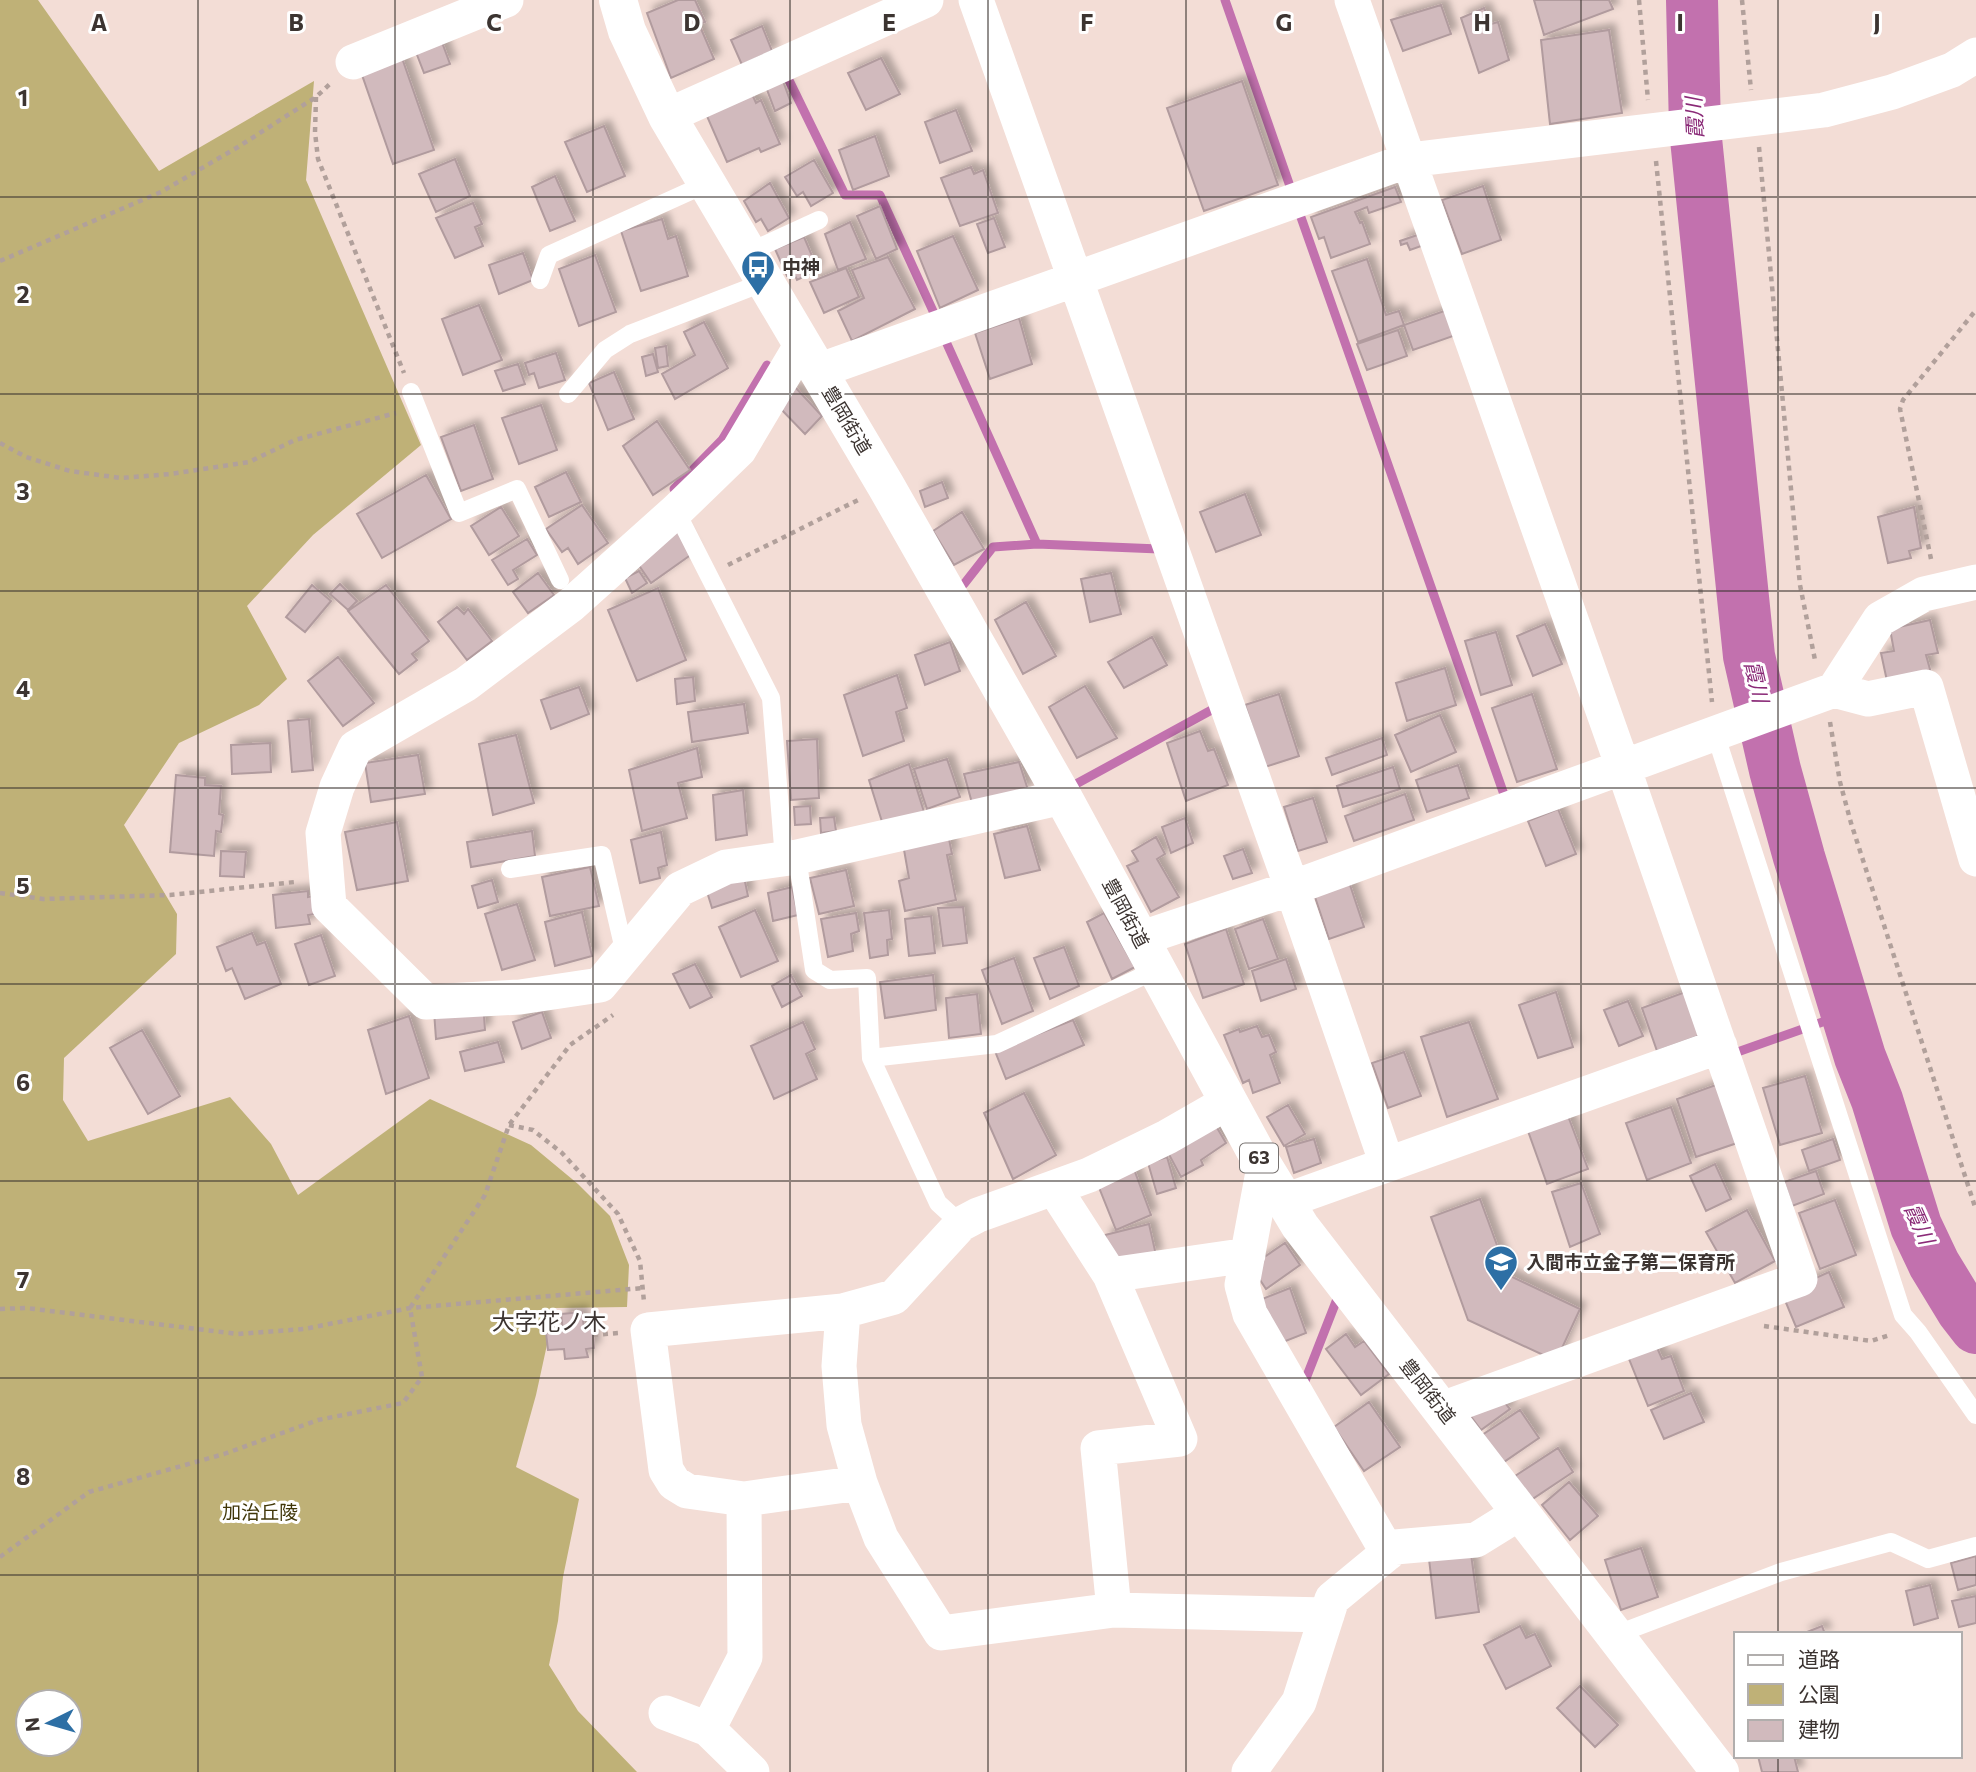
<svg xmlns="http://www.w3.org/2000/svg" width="1976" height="1772" font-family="Commissioner,'Noto Sans JP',sans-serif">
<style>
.green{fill:#bfb177;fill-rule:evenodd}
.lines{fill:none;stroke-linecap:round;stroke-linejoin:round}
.stream{stroke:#c271ae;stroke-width:9}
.river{stroke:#c271ae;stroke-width:52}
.building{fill:#d1babd;stroke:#b19b9e;stroke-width:2;filter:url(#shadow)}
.path{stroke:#b1a09b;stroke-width:4.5;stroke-dasharray:5 5;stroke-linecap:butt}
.lane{stroke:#fff;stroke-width:18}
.street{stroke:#fff;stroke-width:35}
.primary{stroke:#fff;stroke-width:38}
.grid{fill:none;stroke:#3c3431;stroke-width:2;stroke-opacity:0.55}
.labels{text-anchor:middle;stroke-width:6;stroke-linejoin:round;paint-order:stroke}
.shield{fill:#fff;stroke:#76716f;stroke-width:2}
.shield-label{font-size:18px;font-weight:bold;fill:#3c3431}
.poi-label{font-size:19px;font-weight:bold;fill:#3c3431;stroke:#fff;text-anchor:start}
.street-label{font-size:19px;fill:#3c3431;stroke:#fff}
.park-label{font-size:19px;fill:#413709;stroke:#fff}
.water-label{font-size:21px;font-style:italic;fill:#8a2a77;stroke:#fff}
.quarter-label{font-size:23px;fill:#3c3431;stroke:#fff}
.grid-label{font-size:23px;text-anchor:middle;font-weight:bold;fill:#3c3431;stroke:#fff;stroke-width:6;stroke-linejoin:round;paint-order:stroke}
</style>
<defs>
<filter id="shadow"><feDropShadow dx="6" dy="-6" stdDeviation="3.5" flood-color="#0004"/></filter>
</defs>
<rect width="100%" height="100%" fill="#f3ddd6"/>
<path class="green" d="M0,0H38L159,171L314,81L306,180L421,445L313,535L247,606L287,679L259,705L179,743L124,825L177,914L176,954L64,1058L63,1100L88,1141L230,1097L271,1144L298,1195L430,1099L531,1145L578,1184L610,1216L629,1265L627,1307L555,1308L536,1395L516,1467L579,1499L563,1577L558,1621L549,1665L578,1711L637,1772H0ZM28,1702H70V1744H28Z"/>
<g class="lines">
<path class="stream" d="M1225,0L1292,192
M784,70L845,195H880L938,322
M1297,206L1507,803
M943,335L1037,544
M674,489L722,440L767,365
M964,584L993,547L1037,544L1159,549
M1076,784L1217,707
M1729,1055L1848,1013
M1303,1386L1339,1294"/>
<path class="river" d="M1692,0L1695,129L1749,656L1775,770L1799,857L1860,1057L1877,1100L1916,1226L1934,1264L1962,1310L1976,1328"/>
</g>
<path class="building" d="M678,0H695L705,22L699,24L714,59L671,78L647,13Z
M1534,0H1609L1613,9L1544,35Z
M1441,5L1451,34L1403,51L1391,20Z
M1484,8L1491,24L1498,22L1509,60L1479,73L1461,18Z
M762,26L772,51L742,65L731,40Z
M1609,30L1622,113L1550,124L1541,40Z
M440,37L450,64L424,73L414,47Z
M402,58L434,150L393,164L361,72Z
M881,58L900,94L866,110L848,73Z
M780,73L791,103L775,111L763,79Z
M1242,81L1278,185L1204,211L1167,108Z
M748,85L756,103L761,100L780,144L761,152L759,148L727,162L703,107Z
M956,110L972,151L940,163L925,122Z
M604,126L625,176L587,192L565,142Z
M875,136L889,176L853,190L839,150Z
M455,159L470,196L436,212L419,174Z
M814,160L833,193L811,206L803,192L797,196L785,177Z
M971,167L974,174L983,170L998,213L960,226L941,178Z
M555,176L575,221L550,231L532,187Z
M770,183L789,218L768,231L761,219L756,222L744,201Z
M1483,186L1501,240L1462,254L1442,200Z
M1395,187L1401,202L1369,213L1367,207L1355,212L1360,223L1362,222L1370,244L1331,258L1324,237L1319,239L1311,217Z
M473,203L482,224L475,227L483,246L455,258L436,218Z
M880,206L897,249L876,259L857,216Z
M994,218L1005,247L988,253L977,224Z
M662,219L668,239L676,236L688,276L641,291L621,231Z
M850,222L866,259L838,270L825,234Z
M1423,233L1427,244L1410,250L1407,243L1401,245L1400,241Z
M953,236L978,290L940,308L917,251Z
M804,237L818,270L797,280L794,273L787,276L775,249Z
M523,253L533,280L499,294L489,265Z
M595,255L616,312L579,326L559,269Z
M888,257L915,309L852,341L838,311L864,298L852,270Z
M1367,259L1386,315L1399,311L1404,325L1358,342L1332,271Z
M846,268L859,297L824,313L810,282Z
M479,305L502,360L463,375L442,319Z
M1447,310L1456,335L1413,350L1404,325Z
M1019,318L1032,364L990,379L975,333Z
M704,322L728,368L675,399L662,374L695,355L684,332Z
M1398,330L1407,356L1367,370L1357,344Z
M666,346L668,366L658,368L655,348Z
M556,353L565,380L539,388L534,373L529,375L525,363Z
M653,354L658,372L646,376L642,357Z
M518,364L525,384L503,391L495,371Z
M614,372L634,419L608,430L589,383Z
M795,387L822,416L805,434L777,405Z
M541,405L557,450L519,464L502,418Z
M657,421L690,470L653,495L623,446Z
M474,425L493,479L461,491L441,437Z
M566,472L581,502L549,517L535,487Z
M426,475L451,519L382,558L357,514Z
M942,482L948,498L925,507L920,491Z
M1245,494L1261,535L1216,552L1200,512Z
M582,505L608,543L578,564L568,548L562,552L546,529Z
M501,507L519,536L489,555L471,526Z
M1914,507L1921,548L1909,551L1911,558L1888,563L1878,517Z
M962,512L984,549L954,565L933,531Z
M677,529L692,554L651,583L636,561Z
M527,539L537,555L513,570L518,579L508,585L492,560Z
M639,571L647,583L632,593L625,578Z
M538,573L554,595L528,613L513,592Z
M1111,573L1121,614L1090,622L1081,579Z
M340,584L357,601L348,610L330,594Z
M312,585L331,601L305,632L286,617Z
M386,585L429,641L412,654L417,660L399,674L348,611Z
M658,588L686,660L637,681L608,610Z
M1026,602L1056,656L1023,674L995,620Z
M457,607L464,614L468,609L492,641L467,660L438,622Z
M1930,620L1938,653L1926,655L1931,673L1887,681L1881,653L1894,651L1890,629Z
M1545,624L1562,664L1533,676L1517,636Z
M1496,632L1512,685L1481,695L1465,641Z
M1152,637L1167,665L1124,688L1108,662Z
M950,642L960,671L925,685L915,655Z
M338,657L374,703L343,726L308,681Z
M1445,668L1456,705L1407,721L1396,683Z
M897,675L907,708L896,712L904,741L863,756L844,695Z
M693,677L695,701L677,704L675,679Z
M1085,686L1117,738L1077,758L1049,707Z
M579,687L589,714L551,729L541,700Z
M1279,694L1299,756L1265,767L1245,705Z
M1532,694L1557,769L1517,782L1492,708Z
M744,704L748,733L692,742L688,712Z
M1440,715L1456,752L1411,772L1395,735Z
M309,719L313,770L292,772L288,721Z
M1200,731L1208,751L1214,749L1228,785L1186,801L1167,743Z
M516,735L534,803L493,815L479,744Z
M1382,738L1387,755L1332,775L1326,758Z
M817,739L819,798L791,800L787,741Z
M270,743L271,772L232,774L231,745Z
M697,748L702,777L678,783L687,818L642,831L629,770Z
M418,755L425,794L371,802L365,763Z
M947,759L960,797L927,809L914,769Z
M1019,762L1028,790L972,803L964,774Z
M909,764L924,812L883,825L869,780Z
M1458,765L1469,798L1427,812L1416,780Z
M1393,767L1400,789L1343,807L1337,786Z
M176,775L205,778V785L221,786L219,814L223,815L221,832L216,831L214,856L170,852Z
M743,790L747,835L716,840L713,795Z
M1405,794L1414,820L1354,841L1345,816Z
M1313,798L1327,842L1298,851L1284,807Z
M810,806L811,824L795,825L794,807Z
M1558,809L1576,854L1546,866L1528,821Z
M834,817L836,831L821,833L820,818Z
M1185,818L1193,843L1171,853L1162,827Z
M397,822L408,881L357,890L345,832Z
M1027,826L1040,870L1005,878L994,834Z
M532,831L535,856L471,867L467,842Z
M661,832L667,865L658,868L660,878L640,883L631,840Z
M948,834L952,854L947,855L956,900L905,911L899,881L909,878L903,844Z
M1156,837L1165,854L1157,859L1179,897L1151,912L1127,866L1138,861L1132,851Z
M1243,849L1252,873L1233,879L1224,856Z
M221,851L246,852L244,877L220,876Z
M590,867L599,906L550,916L542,877Z
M846,870L854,906L819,914L810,878Z
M743,872L748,896L712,908L704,882Z
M492,880L498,902L478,908L472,886Z
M1349,882L1364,927L1329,939L1314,894Z
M792,887L798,915L773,921L768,893Z
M308,891V897L313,896L315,914L308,915L310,924L276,928L273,895Z
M517,904L535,960L502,970L485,914Z
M963,907L967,943L943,946L938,908Z
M755,910L778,961L741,977L719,927Z
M889,910L892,939L887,940L888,955L870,958L864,913Z
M582,912L592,956L555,966L545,922Z
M856,913L859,931L851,934L853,951L828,957L821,919Z
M1104,913L1135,967L1112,979L1087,922Z
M931,916L935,953L909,956L905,919Z
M1263,919L1278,959L1249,969L1235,929Z
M1226,929L1244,984L1203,998L1185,944Z
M252,933L257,945L265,942L281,984L245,999L232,968L226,971L217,947Z
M321,935L335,976L309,985L295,944Z
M1064,947L1079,986L1050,999L1034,958Z
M1014,958L1033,1011L1002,1024L982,970Z
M1286,959L1296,989L1261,1001L1252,971Z
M695,964L712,997L690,1008L673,974Z
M791,975L802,996L782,1007L772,986Z
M933,975L936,1010L885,1018L880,982Z
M1688,991L1704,1034L1657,1051L1642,1008Z
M1556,992L1573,1047L1538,1058L1519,1005Z
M977,994L981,1034L949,1038L946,998Z
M1628,1001L1643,1036L1619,1046L1604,1010Z
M483,1003L485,1030L436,1039L434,1011Z
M542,1012L551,1038L522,1049L513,1022Z
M409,1016L429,1078L386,1094L368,1030Z
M1073,1020L1084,1045L1006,1079L995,1051Z
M803,1022L815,1049L806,1054L817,1079L774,1099L751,1046Z
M1469,1022L1498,1099L1447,1117L1421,1037Z
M1257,1026L1262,1037L1269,1035L1276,1052L1270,1055L1280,1083L1253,1093L1249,1080L1243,1083L1224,1035L1239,1029L1240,1032Z
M142,1030L180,1096L148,1114L110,1048Z
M498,1042L504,1062L465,1071L460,1052Z
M1404,1052L1421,1096L1388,1108L1372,1063Z
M1805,1076L1822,1133L1780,1145L1763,1088Z
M1724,1082L1743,1141L1696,1157L1677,1099Z
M1024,1093L1056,1155L1013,1179L984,1113Z
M1288,1105L1305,1134L1284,1146L1267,1117Z
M1671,1107L1691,1163L1647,1180L1626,1123Z
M1568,1116L1588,1169L1547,1184L1528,1131Z
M1213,1121L1226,1143L1201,1160L1203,1165L1181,1177L1165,1147Z
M1314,1139L1321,1163L1294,1173L1286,1147Z
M1833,1139L1840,1160L1809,1171L1802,1150Z
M1167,1157L1176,1188L1157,1194L1148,1163Z
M1132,1164L1151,1215L1116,1230L1096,1180Z
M1715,1164L1731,1199L1706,1211L1690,1176Z
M1816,1171L1824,1194L1792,1206L1784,1182Z
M1581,1183L1600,1234L1570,1247L1552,1192Z
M1480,1199L1508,1275L1580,1309L1556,1361L1468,1320L1431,1217Z
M1835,1200L1856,1255L1820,1269L1799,1213Z
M1747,1210L1775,1261L1735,1283L1706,1232Z
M1149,1224L1156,1255L1112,1266L1105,1235Z
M1285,1243L1300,1265L1266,1289L1251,1266Z
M1829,1272L1844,1307L1796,1327L1782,1293Z
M1290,1288L1306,1333L1278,1344L1262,1299Z
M582,1312L584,1328L592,1327L593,1335L594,1348L586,1349L588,1357L565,1359L564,1349L548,1350L546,1333L563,1331L561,1314Z
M1346,1334L1355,1347L1364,1341L1389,1374L1361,1395L1326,1349Z
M1655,1343L1662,1359L1671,1356L1684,1391L1648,1406L1627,1354Z
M1497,1393L1510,1409L1481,1430L1469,1414Z
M1691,1393L1704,1422L1664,1439L1651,1410Z
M1369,1402L1400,1447L1364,1471L1334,1427Z
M1520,1410L1539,1438L1501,1464L1482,1435Z
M1558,1448L1573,1472L1531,1500L1515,1476Z
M1569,1482L1598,1516L1570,1540L1542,1505Z
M1641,1548L1658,1597L1621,1610L1605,1560Z
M1471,1554L1479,1612L1436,1618L1429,1559Z
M1976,1556V1585L1958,1590L1951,1563Z
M1930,1585L1938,1618L1914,1625L1906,1591Z
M1976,1596V1623L1959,1627L1952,1601Z
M1520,1626L1526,1638L1535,1634L1551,1666L1506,1689L1484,1645Z
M1822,1626L1825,1634H1802Z
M1580,1686L1618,1725L1595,1747L1557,1708Z
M1758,1756H1794L1798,1772H1762Z"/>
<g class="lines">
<path class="path" d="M1639,0L1648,100
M1742,0L1751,90
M316,97L315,132L318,159L404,373
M1759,147L1800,585L1815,660
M1656,161L1712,702
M0,261L161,192L238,147L316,97L331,83
M0,443L26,457L70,471L121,478L171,474L249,462L295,440L396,413
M1931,559L1900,409L1903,400L1976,310
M728,565L858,500
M1830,722L1840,782L1851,823L1976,1210
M0,893L43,899L170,895L295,882
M509,1125L533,1130L562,1153L618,1214L640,1261L644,1302
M0,1309L26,1308L238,1334L304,1329L410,1308L643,1288
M1764,1326L1871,1341L1890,1335
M593,1335L619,1333
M0,1557L89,1492L224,1454L318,1420L403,1403L422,1377L410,1308L485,1195L509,1125L570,1045L613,1015"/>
<path class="lane" d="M747,253L819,220
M540,280L549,255L706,184
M411,392L459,513L517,489L560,580
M568,394L605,350L630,334L765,282
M676,511L771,698L784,859
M1715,733L1903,1315L1918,1332L1976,1415
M797,857L814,970L830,980L867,978L871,1058
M510,869L602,855L625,954
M961,1224L938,1203L871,1058L997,1044L1156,970
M1615,1635L1781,1572L1891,1542L1928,1559L1976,1546"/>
<path class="street" d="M976,0L1292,888L1387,1164
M1352,0L1623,767L1800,1279L1442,1409
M353,62L506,0
M667,116L926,0
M802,344L739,450L676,511L571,605L466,684L355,748L337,787L323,833L329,906L426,1002L520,997L600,985L680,889L726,867L797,857L1063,797
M818,371L1409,160L1824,110L1892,92L1952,70L1976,55
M1834,690L1868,699L1926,687L1976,859
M1139,939L1292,888L1834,690L1880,619L1924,594L1976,582
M1264,1167L1242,1285L1250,1314L1388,1553
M1054,1188L1110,1275L1180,1439L1098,1448L1114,1610
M1285,1201L1720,1046
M1110,1275L1248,1255
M843,1311L839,1366L844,1425L860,1483L881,1538L941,1633L1114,1610L1327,1615
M860,1483L744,1499L687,1491L674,1483L666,1470L648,1330L843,1311L894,1297L961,1224L978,1215L1089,1175L1167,1137L1228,1102
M666,1713L708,1729L752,1772
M708,1729L745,1657L744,1499
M1249,1772L1299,1702L1332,1599L1395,1547L1476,1540L1521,1512"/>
<path class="primary" d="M618,0L627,31L667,116L886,486L1063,797L1264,1167L1300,1226L1720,1772"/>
</g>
<path class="grid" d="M198,0V1772M395,0V1772M593,0V1772M790,0V1772M988,0V1772M1186,0V1772M1383,0V1772M1581,0V1772M1778,0V1634M0,197H1976M0,394H1976M0,591H1976M0,788H1976M0,984H1976M0,1181H1976M0,1378H1976M0,1575H1976M1778,1756V1772"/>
<defs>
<g id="bus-pin" transform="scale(1.75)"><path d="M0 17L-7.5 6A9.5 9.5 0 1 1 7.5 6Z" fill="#2d6fa5" stroke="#fff"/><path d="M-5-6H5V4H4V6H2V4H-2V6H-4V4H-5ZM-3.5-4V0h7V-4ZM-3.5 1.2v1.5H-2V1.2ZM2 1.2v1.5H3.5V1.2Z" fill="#fff"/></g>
<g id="school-pin" transform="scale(1.75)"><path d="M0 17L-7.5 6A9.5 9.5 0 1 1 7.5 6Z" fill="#2d6fa5" stroke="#fff"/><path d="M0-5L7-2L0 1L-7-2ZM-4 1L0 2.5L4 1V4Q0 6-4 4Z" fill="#fff"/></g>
</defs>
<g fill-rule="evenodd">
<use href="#bus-pin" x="758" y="267"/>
<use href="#school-pin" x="1501" y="1262"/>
</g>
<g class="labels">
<rect class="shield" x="1240" y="1143.5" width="38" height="29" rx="5"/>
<g class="shield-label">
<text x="1259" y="1164">63</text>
</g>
<g class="poi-label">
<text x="782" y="274">中神</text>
<text x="1526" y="1269">入間市立金子第二保育所</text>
</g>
<g class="street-label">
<text transform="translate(847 420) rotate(59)" y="7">豊岡街道</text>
<text transform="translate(1126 913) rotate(62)" y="7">豊岡街道</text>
<text transform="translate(1428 1391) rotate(52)" y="7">豊岡街道</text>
</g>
<g class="park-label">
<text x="260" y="1519">加治丘陵</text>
</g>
<g class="water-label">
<text transform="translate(1695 118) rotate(-93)" y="7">霞川</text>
<text transform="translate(1756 682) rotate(77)" y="7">霞川</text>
<text transform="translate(1919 1224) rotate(66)" y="7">霞川</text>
</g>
<g class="quarter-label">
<text x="549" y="1330">大字花ノ木</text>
</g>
</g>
<g class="grid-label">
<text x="99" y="31">A</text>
<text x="296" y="31">B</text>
<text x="494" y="31">C</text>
<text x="692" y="31">D</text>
<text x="889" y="31">E</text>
<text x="1087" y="31">F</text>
<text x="1284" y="31">G</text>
<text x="1482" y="31">H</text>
<text x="1680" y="31">I</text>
<text x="1877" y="31">J</text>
<text x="23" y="106">1</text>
<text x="23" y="303">2</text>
<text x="23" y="500">3</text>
<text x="23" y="697">4</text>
<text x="23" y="894">5</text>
<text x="23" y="1091">6</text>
<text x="23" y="1288">7</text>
<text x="23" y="1485">8</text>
</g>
<rect x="1734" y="1632" width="228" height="126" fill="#ffffff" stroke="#b1aead" stroke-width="2"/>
<rect x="1748" y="1655" width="35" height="10" fill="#ffffff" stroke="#b1aead" stroke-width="2"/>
<text x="1798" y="1667" font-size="21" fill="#3c3431">道路</text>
<rect x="1748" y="1684" width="35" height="21" fill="#bfb177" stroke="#b1aead" stroke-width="2"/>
<text x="1798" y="1702" font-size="21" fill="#3c3431">公園</text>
<rect x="1748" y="1720" width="35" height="21" fill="#d1babd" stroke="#b1aead" stroke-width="2"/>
<text x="1798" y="1737" font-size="21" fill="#3c3431">建物</text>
<g transform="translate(49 1723) rotate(265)"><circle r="33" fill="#ffffff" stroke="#b1aead" stroke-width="2"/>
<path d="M0-5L12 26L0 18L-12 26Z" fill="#2d6fa5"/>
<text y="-10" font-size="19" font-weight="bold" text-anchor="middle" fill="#3c3431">N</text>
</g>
</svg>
